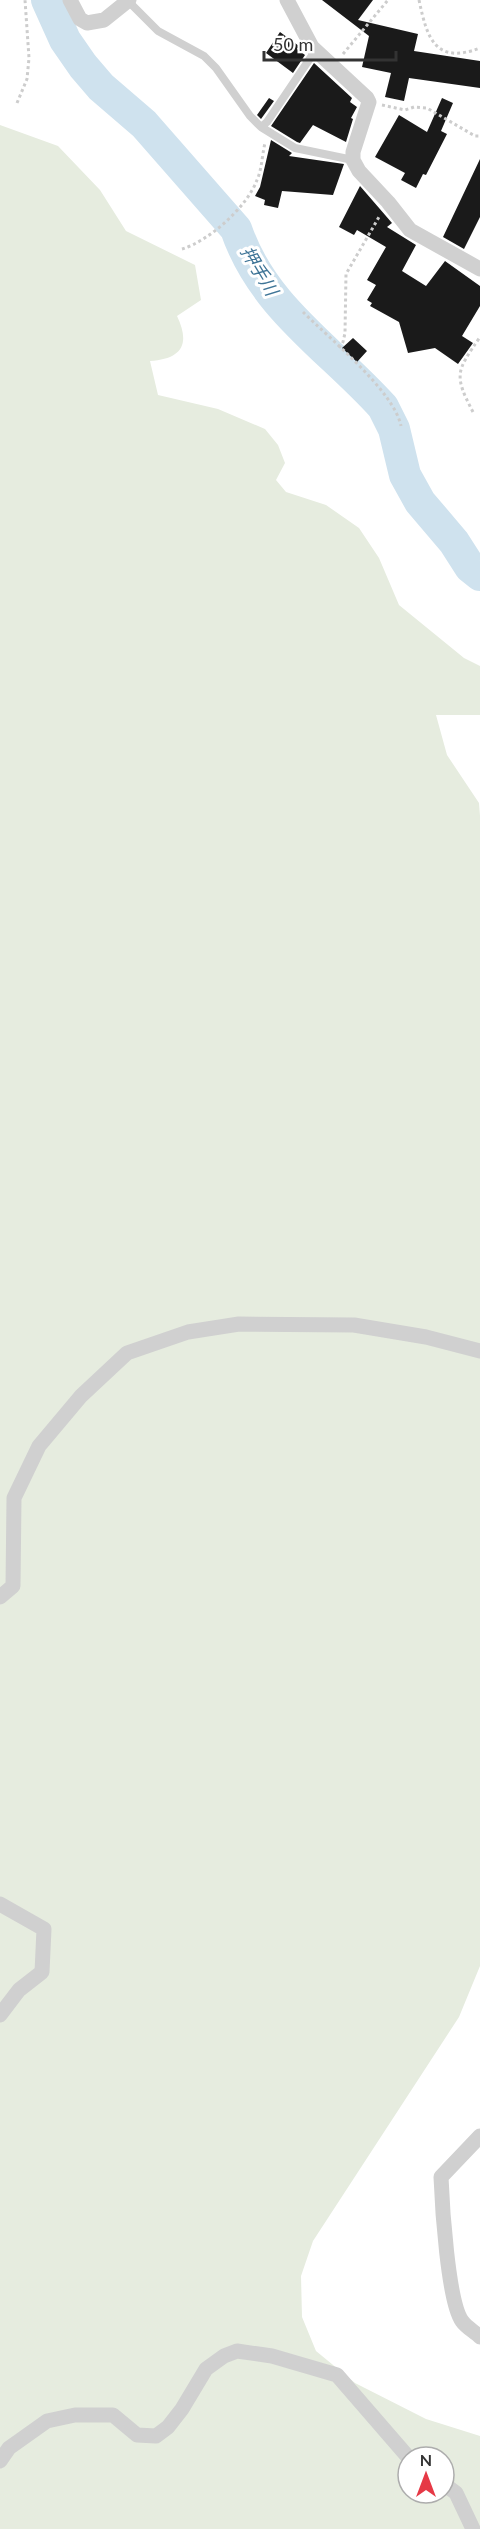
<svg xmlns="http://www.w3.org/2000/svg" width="480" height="2529" font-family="Lato,'Noto Sans JP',sans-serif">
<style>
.green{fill:#e6ecdf;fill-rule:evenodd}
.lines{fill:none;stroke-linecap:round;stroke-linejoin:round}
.river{stroke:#cfe2ee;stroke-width:32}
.building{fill:#1a1a1a}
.path{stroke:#cdcdcd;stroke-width:3;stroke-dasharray:3 3;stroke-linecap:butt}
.service{stroke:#d0d0d0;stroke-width:8}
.minor{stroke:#d0d0d0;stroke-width:15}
.labels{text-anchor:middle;stroke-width:6;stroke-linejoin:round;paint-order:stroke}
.water-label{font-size:18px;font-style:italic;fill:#3f7597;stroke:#fff}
</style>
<rect width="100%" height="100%" fill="#fff"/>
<path class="green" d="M0,125L58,146L100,190L126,231L195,265L201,300L177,316C191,345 181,359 150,361L158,395L218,409L265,429L278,445L285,463L276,480L286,492L326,505L359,528L379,558L399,605L464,658L480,666V715H436L447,755L479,803L480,816V1966L459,2017L313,2241L301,2276L302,2317L316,2351L355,2383L426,2419L480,2436V2529H0ZM408,2457H444V2493H408Z"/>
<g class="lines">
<path class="river" d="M47,0L65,40L83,66L101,87L144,124L236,229C263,308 330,348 383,407L394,429L405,475L420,502L454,542L470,567L480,575"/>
</g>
<path class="building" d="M322,0H373L358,20L418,34L414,51L480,61V88L409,78L404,101L385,97L391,73L362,67L369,36Z
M280,32L299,46L297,49L305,55L293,73L266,53Z
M314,63L352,98L350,102L357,107L351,118L353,119L346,142L313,125L300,143L297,142L271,126Z
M269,98L274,101L261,119L257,115Z
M442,98L453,103L441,131L447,134L426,175L423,174L416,188L401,180L405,173L375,157L399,115L427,132Z
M271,140L292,153L289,156L344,164L333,195L282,191L278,208L264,205L265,200L255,196L260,187Z
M480,159V217L464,249L443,237Z
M360,186L392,223L387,227L416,245L402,271L426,286L445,261L480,286V306L462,336L473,343L458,364L435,348L408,353L399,322L370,306L372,303L367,300L376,285L367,280L386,247L357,230L354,235L339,227Z
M353,338L367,351L357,362L342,348Z"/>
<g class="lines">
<path class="path" d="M419,0C427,38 435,65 480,48
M343,54L388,0
M17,103L27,79L29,58L25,0
M382,105L405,110L414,107L427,108L475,136H480
M182,249C209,241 247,207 257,180C262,169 262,155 265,143
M303,312C330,339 394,391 401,426
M339,348L343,342L345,333L346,274L379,217
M473,412C453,374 457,371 480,337"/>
<path class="service" d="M127,0L158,31L204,56L216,68L250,116L261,127L295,148L353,160
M261,127L267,122L315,51"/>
<path class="minor" d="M70,0L80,19L87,23L104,20L129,0
M287,0L312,47L367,98L369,102L353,152V160L359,171L388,202L410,230L480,269
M0,1597L13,1586L14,1498L39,1446L81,1396L127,1353L188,1332L239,1324L354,1325L426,1337L480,1351
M0,1904L44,1929L42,1972L19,1990L0,2015
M480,2136L441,2177C442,2204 448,2302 462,2321C466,2327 475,2332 480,2337
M0,2461L9,2448L47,2421L75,2415H113L137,2435L156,2436L168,2427L182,2409L206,2369L224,2356L237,2351L272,2356L337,2375L408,2457
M444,2484L456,2493L473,2529"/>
</g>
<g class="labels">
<g class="water-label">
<text transform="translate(259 271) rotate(59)" y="6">押手川</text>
</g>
</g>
<g transform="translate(426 2475)"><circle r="28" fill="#ffffff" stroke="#adadad" stroke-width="1.5"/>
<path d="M0-4.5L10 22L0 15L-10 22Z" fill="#e63946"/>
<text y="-9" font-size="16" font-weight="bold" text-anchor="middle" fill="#333333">N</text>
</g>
<path d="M264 51v9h132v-9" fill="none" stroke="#333333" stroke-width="3"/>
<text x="273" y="51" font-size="18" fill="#333333" stroke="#ffffff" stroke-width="4.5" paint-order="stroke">50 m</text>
</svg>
